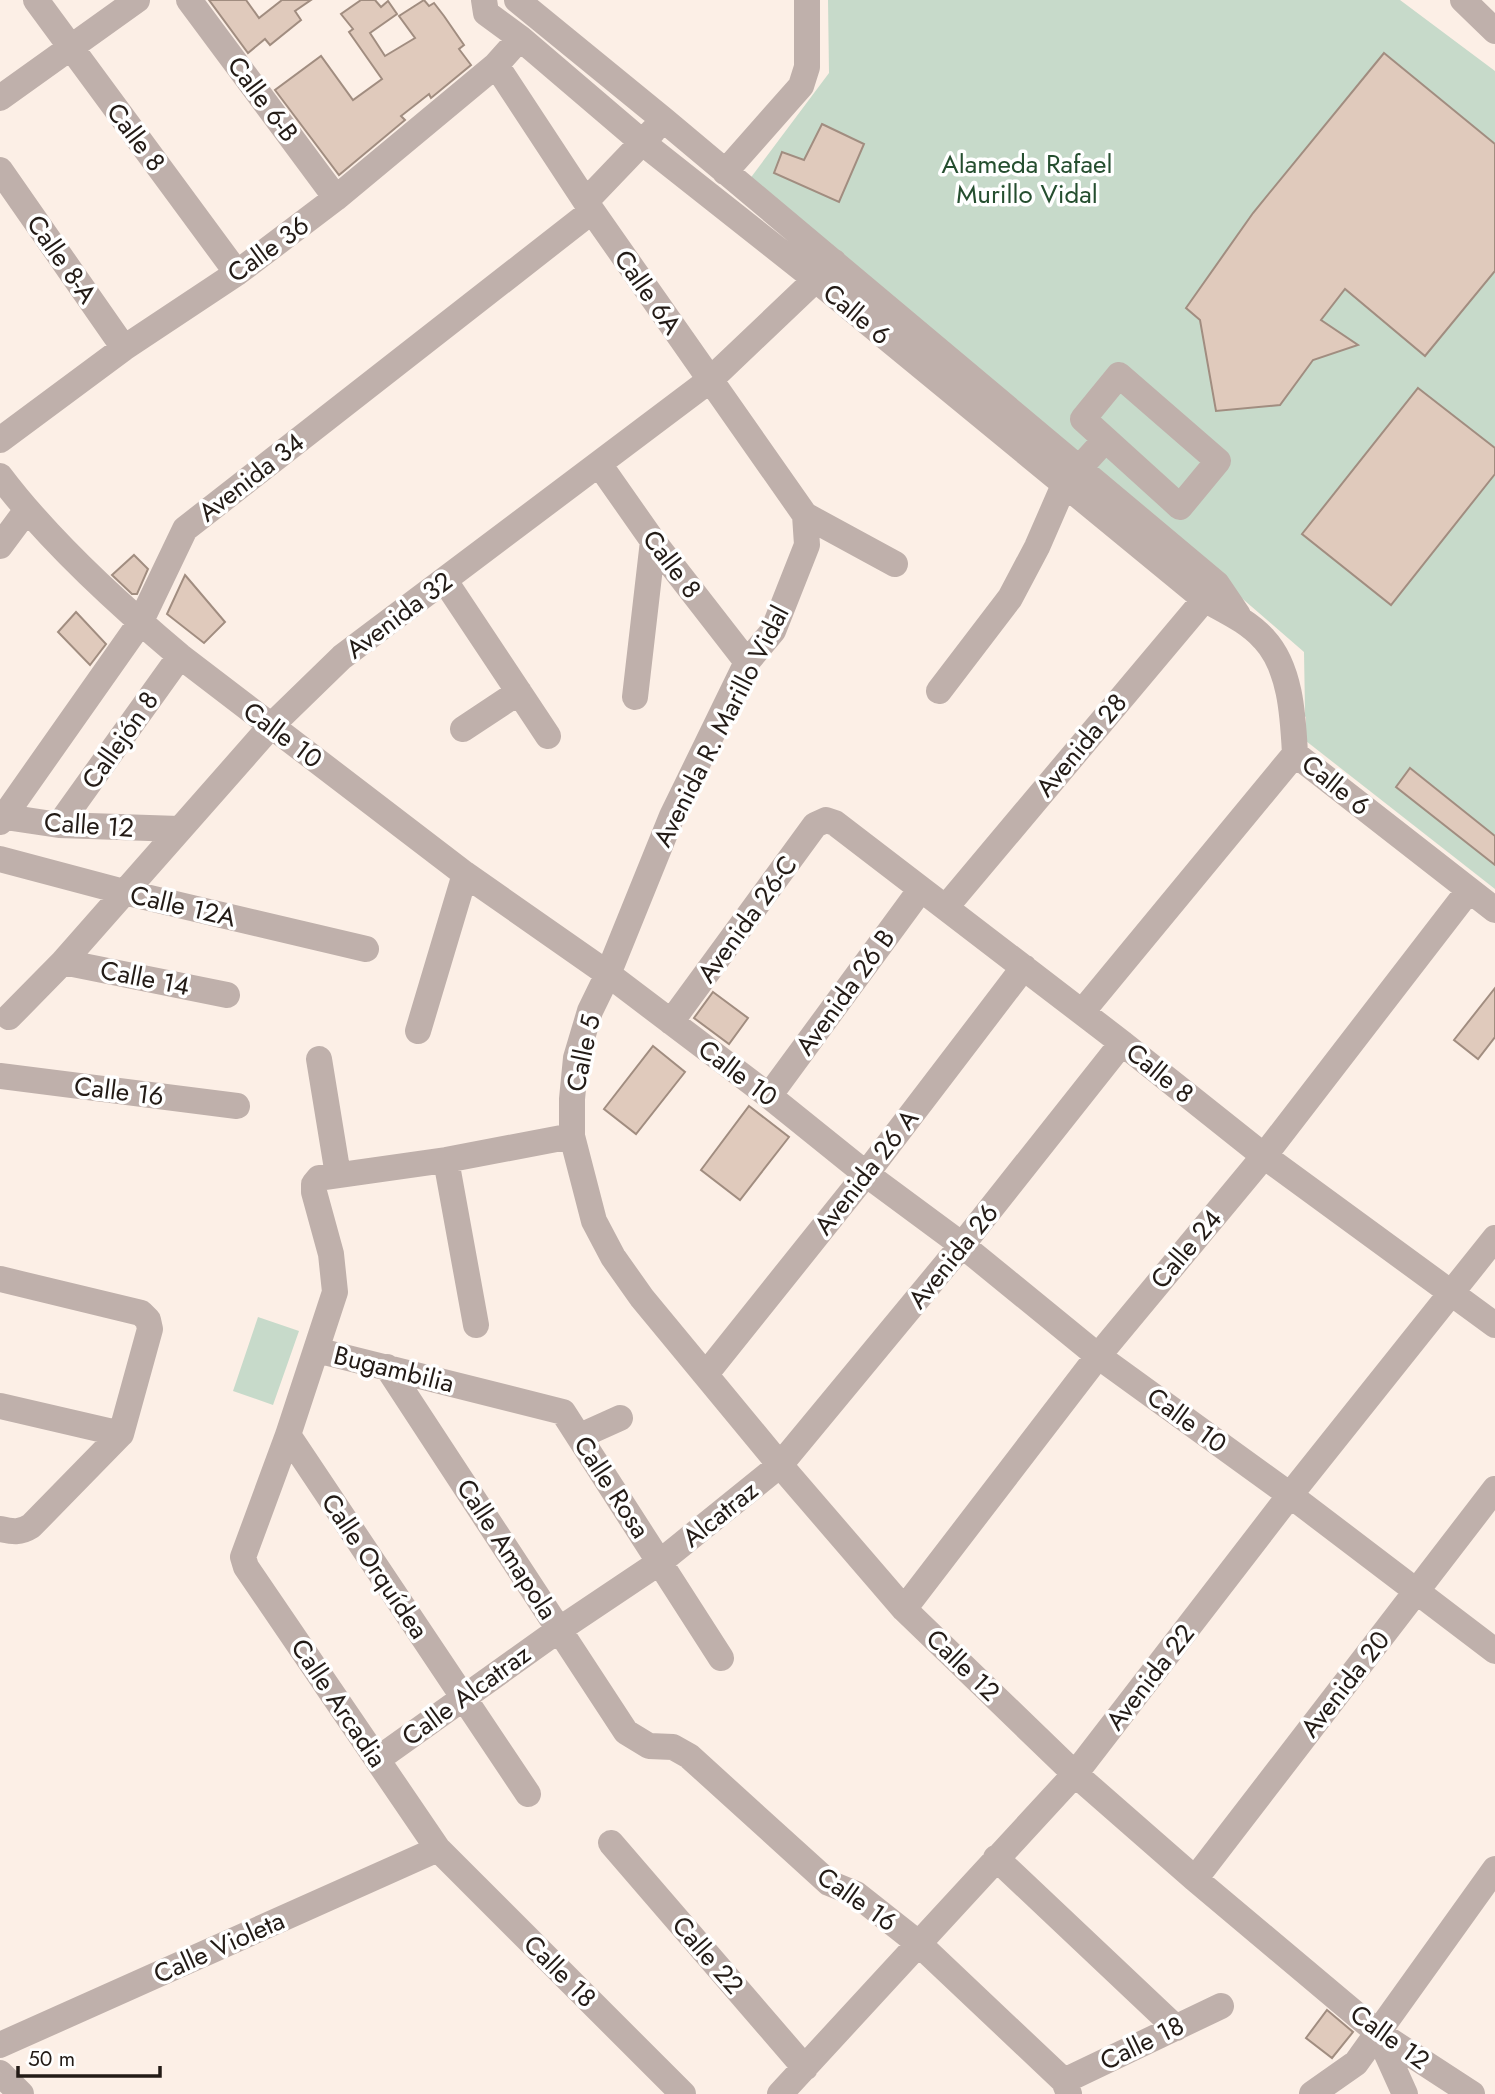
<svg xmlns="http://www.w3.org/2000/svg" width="1495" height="2094" font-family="Jost,sans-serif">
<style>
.green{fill:#c7daca}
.building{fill:#e0cabc;stroke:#a18d80;stroke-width:2}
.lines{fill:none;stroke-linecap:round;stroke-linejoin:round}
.minor{stroke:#bfb0ab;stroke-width:26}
.labels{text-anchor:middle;stroke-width:7;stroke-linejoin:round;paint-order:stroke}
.street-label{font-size:26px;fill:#231b16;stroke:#fff}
.park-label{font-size:26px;fill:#254e2f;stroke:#fff}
</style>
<rect width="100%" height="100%" fill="#fcefe6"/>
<path class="green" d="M828,0H1400L1495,71V889L1306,741V717L1303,715L1305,712L1304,652L1053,435L749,180L829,73Z
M258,1317L299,1331L273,1405L233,1391Z"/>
<path class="building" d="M209,0H246L259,18L282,0H311L295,11L301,20L270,45L265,39L248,53Z
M361,0H375L381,7L388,1L397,14L370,33L385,56L415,38L399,16L424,0L429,6L434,3L444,16L464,45L459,49L471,65L431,98L429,94L401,116L405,120L339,175L275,90L321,56L353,100L382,79L349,32L353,29L341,14Z
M1384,53L1495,144V271L1425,356L1345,289L1321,320L1358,345L1313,360L1280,405L1216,411L1200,320L1186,308L1253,213Z
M822,124L864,144L839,202L774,173L782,152L804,160Z
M1418,388L1495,448V474L1391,605L1302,534Z
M134,555L148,569L137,594H132L112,575Z
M185,575L225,622L204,643L167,614Z
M76,612L106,644L90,665L58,632Z
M1410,768L1495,836V865L1396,787Z
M1495,988V1037L1478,1059L1454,1040Z
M713,992L748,1018L729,1044L694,1018Z
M653,1046L685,1072L636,1134L604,1109Z
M749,1106L789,1137L740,1200L701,1170Z
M1327,2010L1353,2032L1332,2058L1306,2038Z"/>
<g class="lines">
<path class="minor" d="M36,0L237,273
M189,0L336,198
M484,0L486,13L520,38L643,143L815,279L1204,599C1225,611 1248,621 1264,639C1291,668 1293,717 1295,754L1495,910
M517,0L664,120L1217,584L1238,615
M1463,0L1495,31
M496,65L592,211L805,515L895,564
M0,98L137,0
M0,170L124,348
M725,172L801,86L807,67V0
M586,201L653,131
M1119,375L1218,461L1180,507L1083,419Z
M0,440L124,348L237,273L336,198L496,65L520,38
M599,464L653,541L747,662
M0,476C49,541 117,603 180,656L465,874L608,974L769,1096L866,1174L962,1245L1098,1356L1290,1495L1495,1651
M805,515L807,545L773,631L747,662L672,816L608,974L590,1011L576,1058L572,1099V1136L594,1221L613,1257L642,1298L780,1465L904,1609L1075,1774L1195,1879L1377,2032L1472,2094
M0,546L26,511
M445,581L548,736
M939,691L1010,598L1037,547L1064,485L1105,440
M635,697L653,541
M463,729L519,692
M0,816L59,825L179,829
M0,822L140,623L185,529L592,211
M59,825L180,656
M0,859L124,892L366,949
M946,907L1214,588
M63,962L227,995
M1082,1012L1295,754
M9,1017L63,962L271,726L342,657L710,380L834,262
M671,1022L815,825L826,820L835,823L1122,1043L1264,1156L1495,1325
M418,1031L465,874
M319,1059L338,1175
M0,1076L237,1106
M769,1096L921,889
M572,1136L446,1160L319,1178L314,1184V1192L331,1254L335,1292L288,1435L243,1557L246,1567L438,1849L683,2094
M446,1160L476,1325
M0,1279L141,1313L148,1320L150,1329L121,1434L31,1526C20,1533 13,1532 0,1529
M316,1350L563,1412L721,1658
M387,1367L626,1732L649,1746L673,1747L689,1756L829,1883L856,1894L918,1943L1064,2081L1069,2094
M706,1374L866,1174L1024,967
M0,1406L121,1434
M288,1435L528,1794
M580,1436L620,1418
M904,1609L1098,1356L1264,1156L1469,890
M378,1759L560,1629L660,1562L780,1465L962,1245L1122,1043
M611,1843L805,2068
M996,1858L1176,2028
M1195,1879L1495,1489
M1377,2032L1405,2094
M0,2045L438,1849
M0,2073L21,2094
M1064,2081L1221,2006
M780,2094L1075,1774L1290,1495L1495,1238
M1312,2094L1356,2063L1495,1869"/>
</g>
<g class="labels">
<g class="street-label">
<text transform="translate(263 99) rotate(53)" y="9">Calle 6-B</text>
<text transform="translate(136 137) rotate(53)" y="9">Calle 8</text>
<text transform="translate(268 249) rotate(-36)" y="9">Calle 36</text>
<text transform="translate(62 259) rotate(55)" y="9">Calle 8-A</text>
<text transform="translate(648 292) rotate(55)" y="9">Calle 6A</text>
<text transform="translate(857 314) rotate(40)" y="9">Calle 6</text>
<text transform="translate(251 477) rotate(-38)" y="9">Avenida 34</text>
<text transform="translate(672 564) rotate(53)" y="9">Calle 8</text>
<text transform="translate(399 615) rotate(-37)" y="9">Avenida 32</text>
<text transform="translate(721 726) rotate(-63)" y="9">Avenida R. Marillo Vidal</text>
<text transform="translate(283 735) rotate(37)" y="9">Calle 10</text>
<text transform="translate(120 740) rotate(-55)" y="9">Callejón 8</text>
<text transform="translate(1081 745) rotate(-50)" y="9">Avenida 28</text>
<text transform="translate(1336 785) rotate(39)" y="9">Calle 6</text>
<text transform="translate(89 825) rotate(4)" y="9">Calle 12</text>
<text transform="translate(183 906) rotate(13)" y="9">Calle 12A</text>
<text transform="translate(747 919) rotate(-54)" y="9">Avenida 26-C</text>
<text transform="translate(145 978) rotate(11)" y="9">Calle 14</text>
<text transform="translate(845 992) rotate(-54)" y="9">Avenida 26 B</text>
<text transform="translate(583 1053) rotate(-78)" y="9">Calle 5</text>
<text transform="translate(738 1073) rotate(37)" y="9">Calle 10</text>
<text transform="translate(1160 1073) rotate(39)" y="9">Calle 8</text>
<text transform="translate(119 1091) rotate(7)" y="9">Calle 16</text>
<text transform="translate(866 1172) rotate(-52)" y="9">Avenida 26 A</text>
<text transform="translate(1186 1249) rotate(-50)" y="9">Calle 24</text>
<text transform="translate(953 1256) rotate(-51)" y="9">Avenida 26</text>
<text transform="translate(394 1369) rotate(14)" y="9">Bugambilia</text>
<text transform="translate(1187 1420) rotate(36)" y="9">Calle 10</text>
<text transform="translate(612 1487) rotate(57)" y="9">Calle Rosa</text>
<text transform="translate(720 1514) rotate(-39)" y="9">Alcatraz</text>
<text transform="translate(507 1549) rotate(57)" y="9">Calle Amapola</text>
<text transform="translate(375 1566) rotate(56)" y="9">Calle Orquídea</text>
<text transform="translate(963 1665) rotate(44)" y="9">Calle 12</text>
<text transform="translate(1150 1677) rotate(-52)" y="9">Avenida 22</text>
<text transform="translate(1345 1684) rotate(-52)" y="9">Avenida 20</text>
<text transform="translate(466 1695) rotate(-36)" y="9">Calle Alcatraz</text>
<text transform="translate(339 1703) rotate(56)" y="9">Calle Arcadia</text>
<text transform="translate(857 1899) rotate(35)" y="9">Calle 16</text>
<text transform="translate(219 1947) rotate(-24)" y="9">Calle Violeta</text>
<text transform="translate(708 1955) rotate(49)" y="9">Calle 22</text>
<text transform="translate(560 1971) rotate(45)" y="9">Calle 18</text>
<text transform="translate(1390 2037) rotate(36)" y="9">Calle 12</text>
<text transform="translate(1142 2043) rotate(-26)" y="9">Calle 18</text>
</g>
<g class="park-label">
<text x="1027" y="173">Alameda Rafael<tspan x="1027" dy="30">Murillo Vidal</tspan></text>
</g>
</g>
<path d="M18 2066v10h142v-10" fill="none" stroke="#231b16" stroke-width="3.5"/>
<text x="28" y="2066" font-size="21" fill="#231b16" stroke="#ffffff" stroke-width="5" paint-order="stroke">50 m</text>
</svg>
